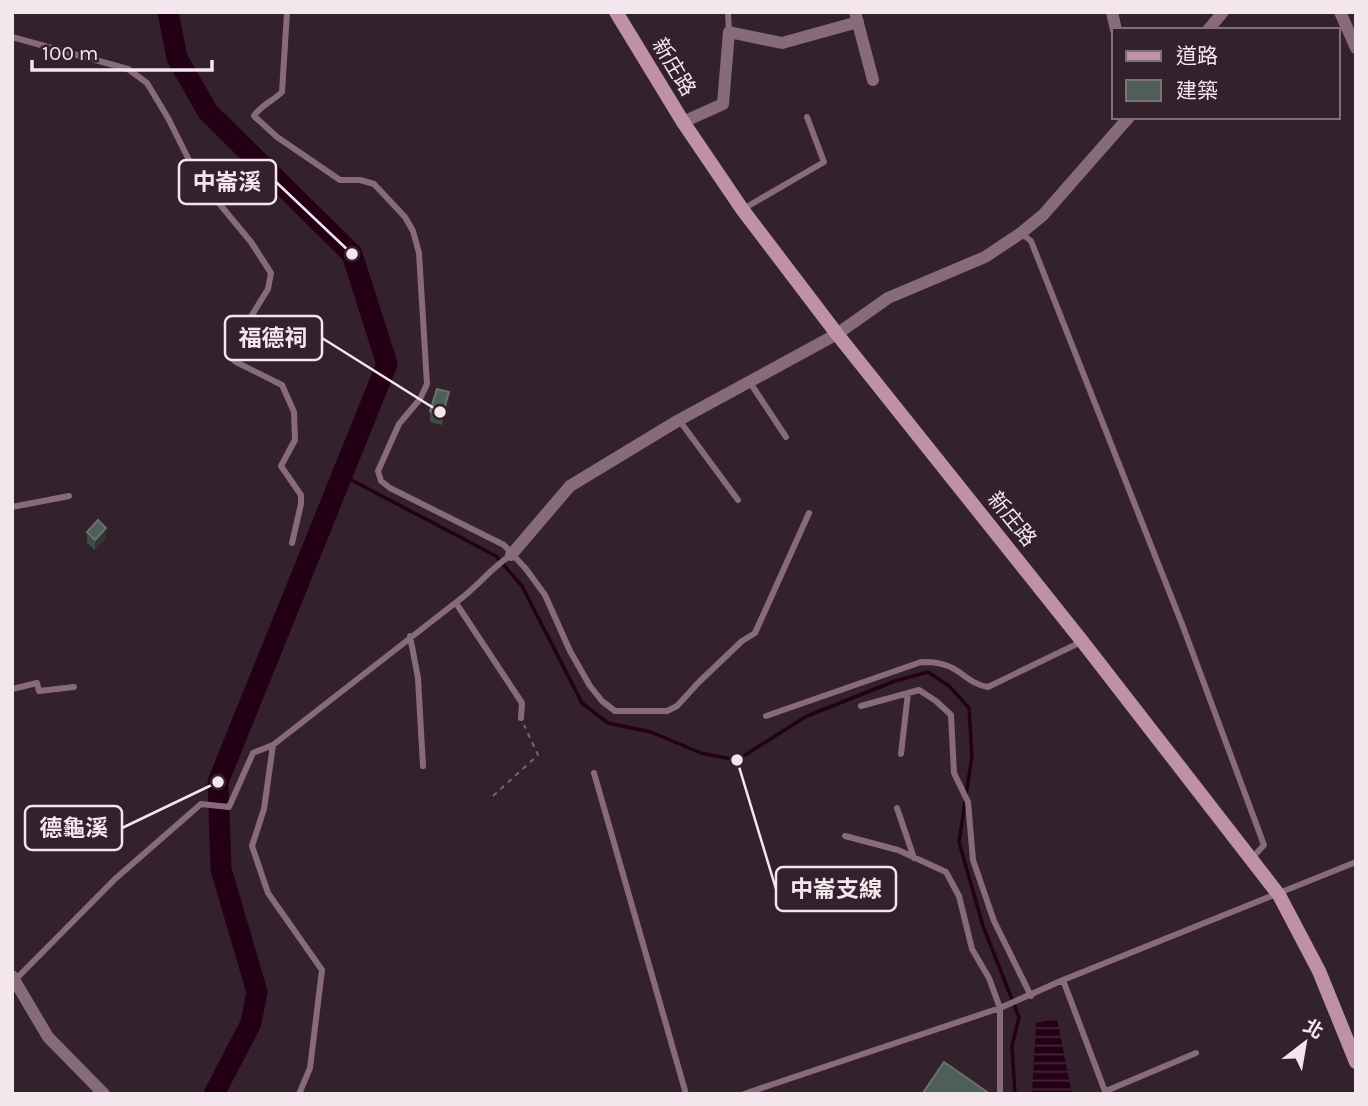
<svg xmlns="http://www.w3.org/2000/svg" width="1368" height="1106" font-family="Karla,'Noto Sans TC',sans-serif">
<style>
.water{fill:url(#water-rules)}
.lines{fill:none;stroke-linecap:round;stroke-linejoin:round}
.stream{stroke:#240017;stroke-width:3.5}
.river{stroke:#240017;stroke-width:21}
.path{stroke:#76666f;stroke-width:2;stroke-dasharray:5 5;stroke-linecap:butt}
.lane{stroke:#876b7a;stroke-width:6}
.street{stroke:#876b7a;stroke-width:12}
.secondary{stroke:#be91a9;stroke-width:14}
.wall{fill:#3b4d45}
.shaded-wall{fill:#2f3533}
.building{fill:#4f5e57;stroke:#68736e;stroke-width:2}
.labels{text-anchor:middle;stroke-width:7;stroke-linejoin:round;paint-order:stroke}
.street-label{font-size:21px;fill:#f3e6ed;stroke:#33212b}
.leader{fill:none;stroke:#f3e6ed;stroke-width:2.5}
.callout-dot{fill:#f3e6ed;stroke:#33212b;stroke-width:2.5}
.callout{fill:#33212b;stroke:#f3e6ed;stroke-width:2.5}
.callout-label{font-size:23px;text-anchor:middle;font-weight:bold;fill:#f3e6ed}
</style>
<defs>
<pattern id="water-rules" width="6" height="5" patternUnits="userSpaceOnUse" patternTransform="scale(1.75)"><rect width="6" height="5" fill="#240017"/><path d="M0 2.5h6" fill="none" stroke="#442539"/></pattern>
</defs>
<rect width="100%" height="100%" fill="#33212b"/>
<path class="water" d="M1057,1019L1072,1094H1032L1036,1023Z"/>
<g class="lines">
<path class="stream" d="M342,475L496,556L522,586L582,703L608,723L651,732L701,753L737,760L807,716L895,681L928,672L949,686L969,708L972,756L959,842L983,926L1019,1017L1012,1046L1015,1094"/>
<path class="river" d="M168,12L177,58L208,112L352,254L387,364L218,782L221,869L257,992L251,1023L214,1094"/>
<path class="path" d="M493,796L538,755L524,725"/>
<path class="lane" d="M287,12L282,92C273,101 261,105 254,116L277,137L340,180H360L374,184L405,217L413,231L419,253L427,384L420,399L399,424L378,471L381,481L390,488L504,545L526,569L545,595L570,651L590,686L602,701L615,711H667L677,706L699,682L742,641L755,633L809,513
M728,12L729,32
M12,37L128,69L147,83L168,118L198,178L251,242L271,273L268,289L230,351L231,358L236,362L282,385L294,412L295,440L281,466L301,495V504L292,543
M743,209L824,162L807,117
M1021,233L1031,241L1182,624L1264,845L1252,858
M749,381L786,437
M679,420L738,500
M12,507L69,496
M456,603L522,703L521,718
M410,636L418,678L423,766
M12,689L37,683L39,691L74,687
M861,706L919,690L936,701L951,715L954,773L968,802L973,860L994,921L1031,996
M766,716L921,662C934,662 945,663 956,670C967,677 974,685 988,687L1081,642
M273,745L264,809L252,846L268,893L322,970L310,1068L299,1094
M901,754L908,693
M594,773L686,1094
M897,808L914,858
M845,836L898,850L946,872L959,896L972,949L989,978L1000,1008V1094
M15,980L115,879L201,804L229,807L253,753L273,745C335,696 397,648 459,600C478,586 491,568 511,555
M1063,980L1106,1094
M1106,1091L1196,1053
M744,1094L1000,1008L1063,980L1356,862"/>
<path class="street" d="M855,12L873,80
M1112,12L1116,30
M1340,12L1356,48
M1208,30L1223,12
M683,122L723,104L729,32L782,43L858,22
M511,555L570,486L679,420L837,334L888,298L985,257L1021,233L1043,215L1129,117
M12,976L48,1037L104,1094"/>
<path class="secondary" d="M616,12L683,122L742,209L837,334L1082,641L1279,895L1319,971L1356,1062"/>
</g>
<path class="wall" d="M449,403L442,425L430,422V411Z
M87,532L106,538L95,550L87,543Z"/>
<path class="shaded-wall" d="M449,392V403L442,425V415Z
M106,528V538L95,550V540Z"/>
<path class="building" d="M437,389L449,392L442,415L430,411Z
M98,520L106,528L95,540L87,532Z
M944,1062L990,1094H924L923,1093Z"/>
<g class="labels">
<g class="street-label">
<text transform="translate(674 67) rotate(59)" y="7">新庄路</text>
<text transform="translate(1012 519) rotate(51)" y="7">新庄路</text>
</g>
</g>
<path class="leader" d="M352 254L276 182M440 412L322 338M218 782L122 828M737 760L776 889"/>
<g class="callout-dot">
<circle cx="352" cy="254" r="7"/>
<circle cx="440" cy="412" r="7"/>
<circle cx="218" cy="782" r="7"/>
<circle cx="737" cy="760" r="7"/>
</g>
<g class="callout">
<rect x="179" y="160" width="97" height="44" rx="7"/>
<rect x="225" y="316" width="97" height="44" rx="7"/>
<rect x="25" y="806" width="97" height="44" rx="7"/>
<rect x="776" y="867" width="120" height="44" rx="7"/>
</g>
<g class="callout-label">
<text x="227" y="190">中崙溪</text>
<text x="273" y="346">福德祠</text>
<text x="74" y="836">德龜溪</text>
<text x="836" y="897">中崙支線</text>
</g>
<rect width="1368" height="1106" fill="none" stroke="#f3e6ed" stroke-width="28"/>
<rect x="1112" y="28" width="228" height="91" fill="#33212b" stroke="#807079" stroke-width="2"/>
<rect x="1126" y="51" width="35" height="10" fill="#be91a9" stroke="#807079" stroke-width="2"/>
<text x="1176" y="63" font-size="21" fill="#f3e6ed">道路</text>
<rect x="1126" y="80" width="35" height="21" fill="#4f5e57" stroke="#807079" stroke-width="2"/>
<text x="1176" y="98" font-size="21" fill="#f3e6ed">建築</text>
<g transform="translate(1305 1043) rotate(31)" stroke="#33212b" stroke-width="5" paint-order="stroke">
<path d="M0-5L12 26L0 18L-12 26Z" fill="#f3e6ed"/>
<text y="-10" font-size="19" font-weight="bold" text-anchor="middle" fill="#f3e6ed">北</text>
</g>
<path d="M32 60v10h180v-10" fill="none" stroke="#f3e6ed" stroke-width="3.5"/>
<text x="42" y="60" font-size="21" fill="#f3e6ed" stroke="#33212b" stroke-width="5" paint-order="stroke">100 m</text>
</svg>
